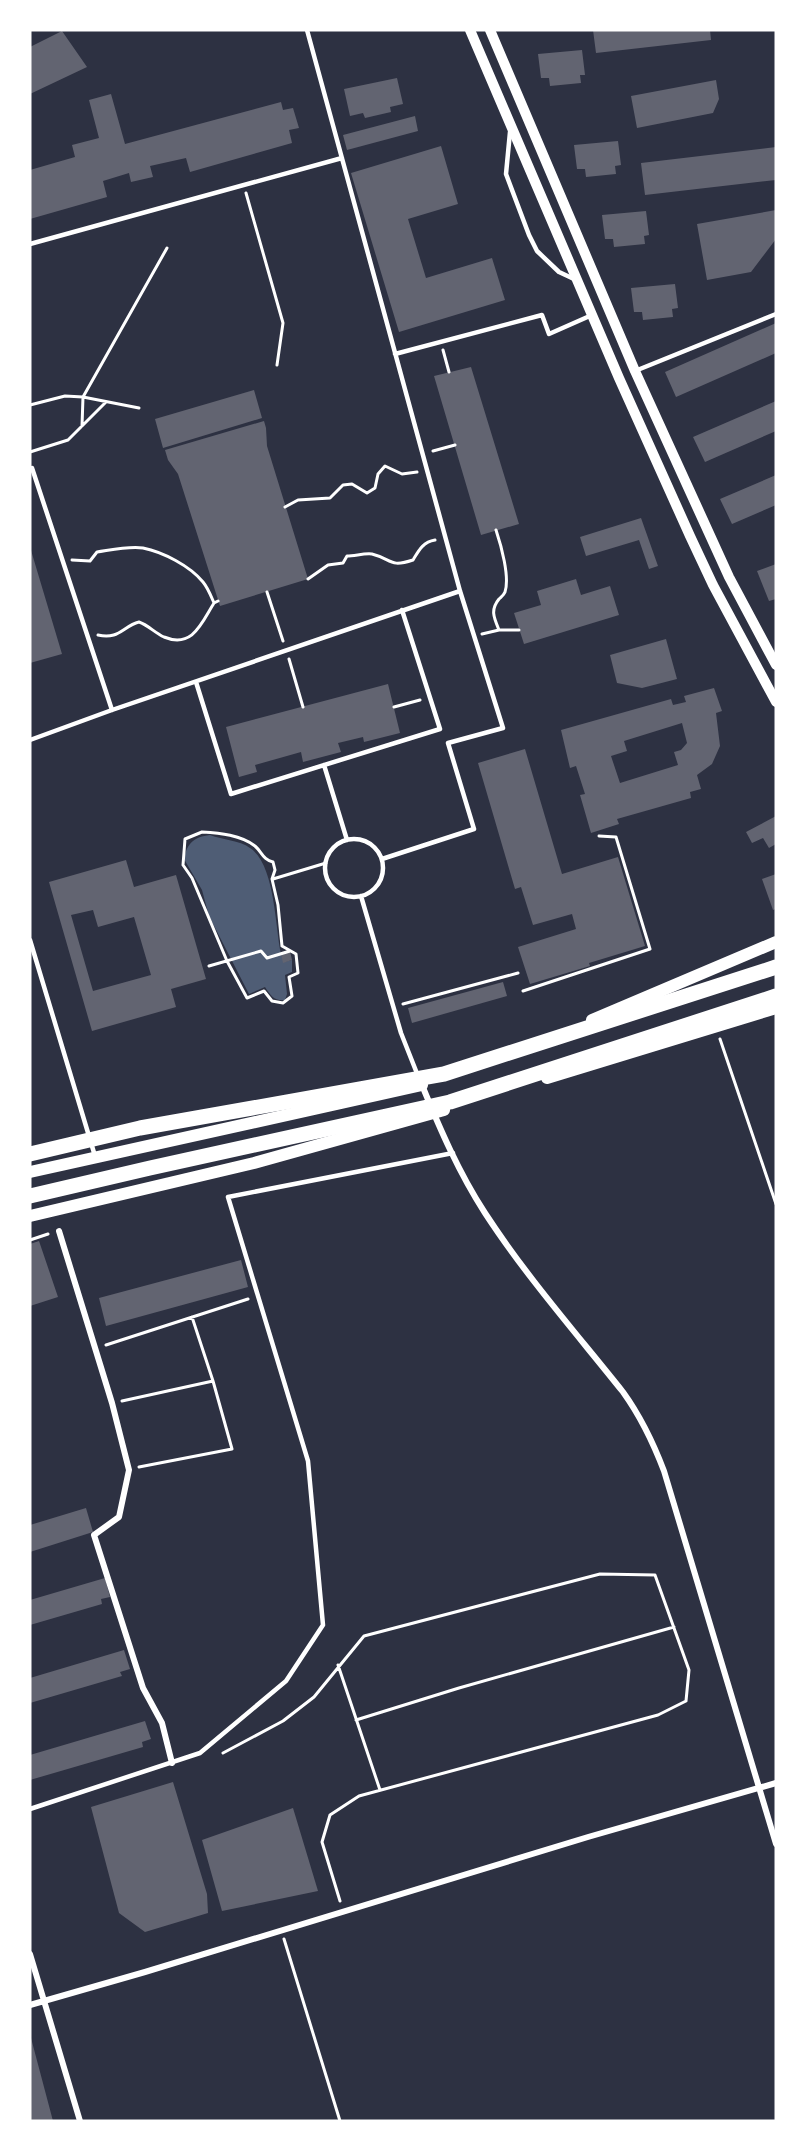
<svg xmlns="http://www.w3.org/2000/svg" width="806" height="2151" font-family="'Roboto Serif',serif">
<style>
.water{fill:#4f5d75}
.building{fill:#626471;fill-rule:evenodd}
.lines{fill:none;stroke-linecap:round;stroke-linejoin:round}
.path{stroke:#fff;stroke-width:3}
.service{stroke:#fff;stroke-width:4.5}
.minor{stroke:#fff;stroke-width:6}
.tertiary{stroke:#fff;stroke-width:10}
.secondary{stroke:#fff;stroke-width:12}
.trunk{stroke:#fff;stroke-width:15}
</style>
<rect width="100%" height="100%" fill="#2d3142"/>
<path class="water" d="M210,835C223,840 239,840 250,848C275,864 275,926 281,954L284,962L292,960V972L285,975L287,994L285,1000C274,1001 271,996 265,987L249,994L209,916L202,890L184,859C187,843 194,837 210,835Z"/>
<path class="building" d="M593,30H710L711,40L596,53Z
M62,31L87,67L30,94V47Z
M582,50L585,75H580L581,83L550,86L549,78H541L538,54Z
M397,78L403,104L390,107L391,112L365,118L363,113L350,116L344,89Z
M716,80L719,99L713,113L637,128L631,96Z
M111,94L125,144L281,102L283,110L293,108L299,128L289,130L292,143L190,172L186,158L150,166L153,177L131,182L129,173L103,181L107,197L30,219V170L75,157L72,145L99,138L89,100Z
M415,116L418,131L347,150L343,135Z
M618,141L621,165L615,166L616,174L586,177L585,169H577L574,145Z
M441,146L458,204L408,219L426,278L492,258L505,300L399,332L351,173Z
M776,147V180L645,195L641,163Z
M776,210V239L751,272L707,280L697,224Z
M646,211L649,235L644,236L645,244L614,247L613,239H605L602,215Z
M675,284L678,308L672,309L673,317L643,320L642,312H634L631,288Z
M776,323V353L676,397L665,372Z
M471,367L519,524L481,535L434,376Z
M254,390L262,418L163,448L155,419Z
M776,401V431L705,462L693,437Z
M264,421L266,428L267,446L308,579L220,606L178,474L168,460L165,450Z
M776,475V505L732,524L720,499Z
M641,518L658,566L649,569L639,540L586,556L580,537Z
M30,547L62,654L30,663Z
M776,564V599L769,601L757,571Z
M576,579L581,595L610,586L619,615L524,644L514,613L541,605L537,591Z
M666,639L677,679L642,688L617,683L610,655Z
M388,684L400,733L364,742L363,737L338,743L341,752L303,762L301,752L255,765L257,772L239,777L226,727Z
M714,688L722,711L716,713L720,746L712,764L697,775L701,789L690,792L691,798L617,819L619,824L591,833L580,795L585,794L576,766L570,768L561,730L671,699L673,705L686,702L684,696ZM682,723L687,743L681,750L674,752L678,765L620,783L611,756L627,751L624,741Z
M525,749L562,874L618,857L645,946L589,963L590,966L530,984L518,947L576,929L572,914L533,925L521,887L515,889L478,763Z
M776,816V844L769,848L763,838L752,843L746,832Z
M126,860L134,887L176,875L206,979L171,989L176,1007L92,1031L49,882ZM93,910L98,927L134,917L151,975L93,991L71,915Z
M776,874V909L773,910L762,879Z
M290,951L292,960L283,963L281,954Z
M503,982L507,996L412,1023L408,1008Z
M39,1241L58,1297L30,1306V1244Z
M241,1260L248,1287L106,1326L99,1298Z
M86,1508L93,1532L30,1552V1525Z
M105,1578L110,1597L101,1599L102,1604L30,1625V1600Z
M124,1650L130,1669L120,1672L122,1676L30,1703V1678Z
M145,1721L151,1739L142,1742L143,1747L30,1780V1755Z
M173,1782L207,1894L208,1913L145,1932L119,1913L91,1807Z
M293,1808L318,1891L222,1911L202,1840Z
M30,2038H31L53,2121H30Z"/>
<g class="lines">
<path class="path" d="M246,193L283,323L277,365
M443,350L449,372
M30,405L65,396L83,397L139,408
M82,426L83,397L167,248
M433,451L455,445
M30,452L68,440L106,402
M285,507L298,500L330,498L343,485L352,484L367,493L375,488L378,474L385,466L402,474L417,472
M496,530C501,545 510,577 505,592C504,595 501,597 499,599C490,610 494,618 499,630
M72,560L90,561L97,552C111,550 128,546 143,548C163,552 190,566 203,582C208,588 211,596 214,603
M308,579L328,565L343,563L347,556C355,556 364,553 372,554C392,559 389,568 413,560C419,550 423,542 435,540
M267,592L283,641
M482,634L499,630H519
M98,635C119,640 123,626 139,622C148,625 155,633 164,637C193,649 202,622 214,603L218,601
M289,659L303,707
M394,707L420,700
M202,832C220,833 241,835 255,846C262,852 263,860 273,862L275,870L272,879L278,905L282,946L296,954L298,973L289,977L292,996L283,1003L272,1001L264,991L247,998L227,961L192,878L183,865L185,839Z
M273,879L326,863
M209,966L261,951L267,958L290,951
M523,991L650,949L616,837L599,836
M403,1004L518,973
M720,1039L776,1204
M30,1240L48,1234
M106,1345L248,1299
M122,1401L213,1381L192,1317
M139,1467L232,1449L213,1381
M338,1665L380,1790
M356,1720L459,1688L674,1627
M223,1753L283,1721L314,1697L364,1636L600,1574L655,1575L689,1670L686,1701L658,1715L359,1796L330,1815L322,1842L340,1901
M284,1939L340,2121"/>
<path class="service" d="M307,30L460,591L503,728L448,743L474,829L382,859
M510,132L506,174L529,235L537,251L559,272L574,279
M30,244L342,158
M395,354L542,315L549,334L592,315
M635,371L776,314
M30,469L32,468L112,710
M196,682L231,794L440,729L402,610
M30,740L112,710L460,591
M324,765L347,840
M325 868a29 29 0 1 1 58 0a29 29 0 1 1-58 0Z
M361,896L401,1033L418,1076
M30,940L95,1156
M30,1809L200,1753L286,1681L323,1625L308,1461L228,1197L453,1153"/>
<path class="minor" d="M422,1085C440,1129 459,1173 485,1213C526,1276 576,1333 623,1392C641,1417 653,1442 664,1471L776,1844
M59,1231L112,1403L129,1470L119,1517L94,1535L143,1688L162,1723L172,1763
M30,1954L80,2121
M30,2005L145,1972L588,1837L776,1783"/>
<path class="tertiary" d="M470,30L619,378L690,536L713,585L776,702
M490,30L635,371L729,577L776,665"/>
<path class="secondary" d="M592,1020L776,942
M547,1078L776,1008
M30,1172L422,1085
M30,1216L254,1163L444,1110"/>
<path class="trunk" d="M30,1154L140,1128L444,1074L776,967
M30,1196L150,1168L450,1102L776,996"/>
</g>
<rect width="806" height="2151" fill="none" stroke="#ffffff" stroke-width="63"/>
</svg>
